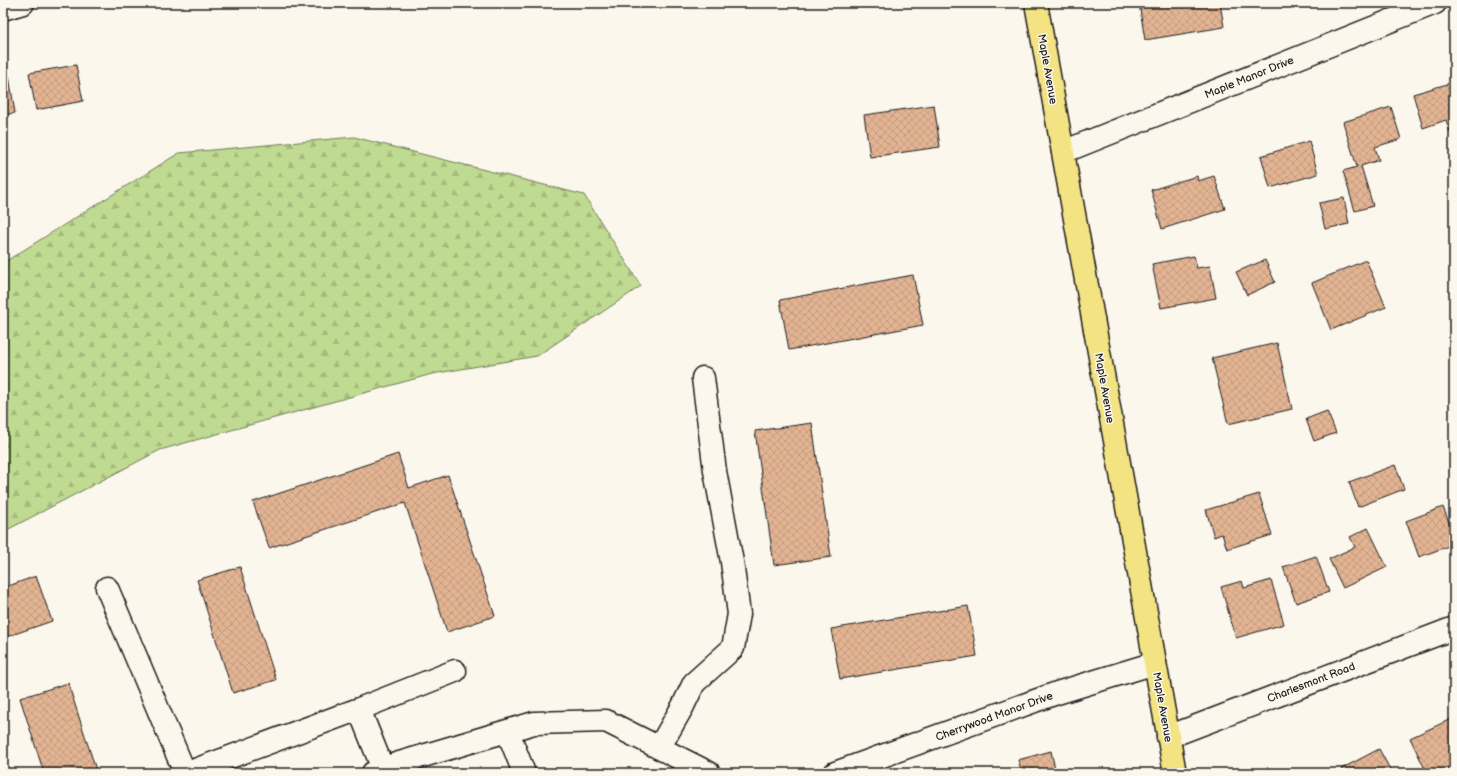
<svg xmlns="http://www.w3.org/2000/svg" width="1457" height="776" font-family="'Balsamiq Sans',sans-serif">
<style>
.forest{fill:url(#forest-firs);stroke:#6e7b56}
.building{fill:url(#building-cross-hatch);stroke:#1c1c1c}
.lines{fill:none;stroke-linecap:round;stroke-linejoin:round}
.minor-casing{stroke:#1c1c1c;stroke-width:25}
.major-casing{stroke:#1c1c1c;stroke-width:25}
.minor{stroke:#fbf7ec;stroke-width:22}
.major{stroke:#f4e382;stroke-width:22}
.labels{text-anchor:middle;stroke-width:3;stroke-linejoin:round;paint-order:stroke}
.street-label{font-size:11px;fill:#1c1c1c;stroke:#fbf7ec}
</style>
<defs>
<pattern id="forest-firs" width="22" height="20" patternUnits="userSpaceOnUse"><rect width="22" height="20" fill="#bfda91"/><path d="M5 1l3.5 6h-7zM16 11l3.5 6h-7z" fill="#a4ba7c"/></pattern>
<pattern id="building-cross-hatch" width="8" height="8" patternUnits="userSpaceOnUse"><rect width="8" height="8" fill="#e3b493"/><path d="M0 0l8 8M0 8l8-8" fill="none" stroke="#c29a7e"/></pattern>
</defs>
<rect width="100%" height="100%" fill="#fbf7ec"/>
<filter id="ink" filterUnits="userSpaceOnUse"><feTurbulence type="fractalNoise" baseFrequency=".025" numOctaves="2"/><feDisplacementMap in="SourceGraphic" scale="8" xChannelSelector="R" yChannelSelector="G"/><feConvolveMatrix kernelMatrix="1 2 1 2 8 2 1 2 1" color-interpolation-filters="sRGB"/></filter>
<g filter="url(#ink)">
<path class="forest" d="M354,137L584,195L641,286L537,356L432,374L160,450L3,532V263L179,153Z"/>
<path class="building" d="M1139,3H1220L1224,27L1145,40Z
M76,65L83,101L36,110L29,73Z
M9,76L15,113L3,115V77Z
M1454,82V131L1450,132L1446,120L1423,128L1413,94Z
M934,105L940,147L870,157L864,115Z
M1391,107L1401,139L1375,147L1379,160L1361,166L1373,206L1355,211L1343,171L1357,167L1343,122Z
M1309,141L1318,174L1270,188L1261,156Z
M1197,176L1198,181L1214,176L1225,209L1162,229L1151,190Z
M1344,198L1349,224L1325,229L1319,203Z
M1194,256L1197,268L1210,266L1216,298L1161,308L1152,264Z
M1265,260L1275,282L1247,295L1236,272Z
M1366,260L1386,307L1331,330L1312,283Z
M913,275L923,325L789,350L780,300Z
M1277,343L1292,409L1228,424L1212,358Z
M1327,411L1336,433L1314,441L1306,419Z
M812,423L831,557L774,565L755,431Z
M398,454L409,488L448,475L495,616L447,632L405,503L269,548L253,502Z
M1395,465L1404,489L1358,507L1349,482Z
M1259,494L1272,535L1227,549L1222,534L1214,537L1206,510Z
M1443,507L1454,535V544L1419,557L1406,521Z
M1368,528L1387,567L1343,588L1329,559L1355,547L1350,537Z
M1316,556L1329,592L1296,603L1283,567Z
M240,567L276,680L233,693L197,580Z
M36,576L52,621L3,638V588Z
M1271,580L1284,624L1236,638L1221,587L1242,581L1244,588Z
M968,606L977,656L840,679L831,629Z
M68,683L97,773H44L20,698Z
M1451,719L1454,725V765L1437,773H1427L1410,738Z
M1379,749L1392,773H1344L1341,769Z
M1051,751L1056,773H1022L1018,760Z"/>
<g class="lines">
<g class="minor-casing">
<path id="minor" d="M3,9L23,3
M1063,152L1435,3
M107,588L185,773
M508,732L524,773
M1168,737L1454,628
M659,748L683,706L694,683L733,648L739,614L732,562L715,471L703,378
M383,769L359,709L455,671
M187,773L359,709
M373,773L396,764L534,723L606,721L709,773
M835,773L1057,693L1155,663"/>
</g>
<g class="major-casing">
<path id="major" d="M1036,3L1175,773"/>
</g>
<use href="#minor" class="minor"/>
<use href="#major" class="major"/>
</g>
</g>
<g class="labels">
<g class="street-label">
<text transform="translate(1048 69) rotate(80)" y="4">Maple Avenue</text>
<text transform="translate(1249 77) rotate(-22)" y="4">Maple Manor Drive</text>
<text transform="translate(1105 388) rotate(80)" y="4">Maple Avenue</text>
<text transform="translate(1311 682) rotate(-21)" y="4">Charlesmont Road</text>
<text transform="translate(1163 707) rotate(80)" y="4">Maple Avenue</text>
<text transform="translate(994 716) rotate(-20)" y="4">Cherrywood Manor Drive</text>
</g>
</g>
<rect width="1457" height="776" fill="none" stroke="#fbf7ec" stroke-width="16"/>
<rect x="8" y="8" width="1441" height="760" fill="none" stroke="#1c1c1c" stroke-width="1.5" filter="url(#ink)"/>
</svg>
